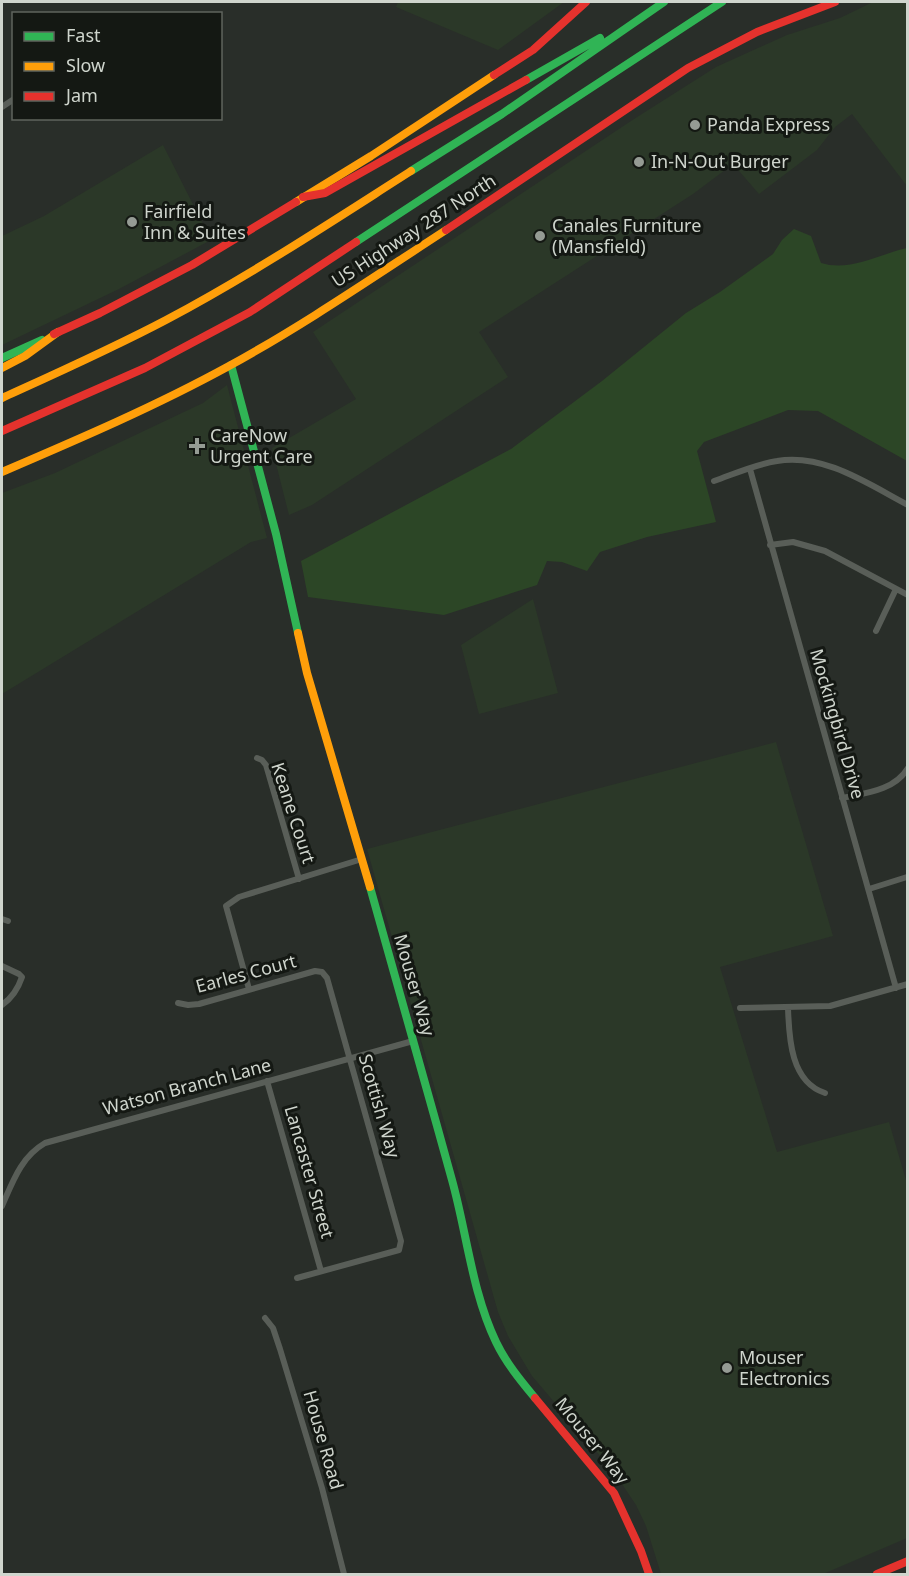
<svg xmlns="http://www.w3.org/2000/svg" width="909" height="1576" font-family="'Noto Sans',sans-serif">
<style>
.built{fill:#2b3828}
.green{fill:#2c4626}
.lines{fill:none;stroke-linecap:round;stroke-linejoin:round}
.street{stroke:#595e58;stroke-width:6}
.fast{stroke:#30b455;stroke-width:8}
.slow{stroke:#ff9f0a;stroke-width:8}
.jam{stroke:#e5322d;stroke-width:8}
.poi-dot{fill:#959b94;stroke:#141813;stroke-width:2}
.labels{text-anchor:middle;stroke-width:6;stroke-linejoin:round;paint-order:stroke}
.poi-label{font-size:18px;fill:#cfd5cd;stroke:#141813;text-anchor:start}
.street-label{font-size:18px;fill:#cfd5cd;stroke:#141813}
</style>
<rect width="100%" height="100%" fill="#292e29"/>
<path class="built" d="M398,2H564L498,50L396,7Z
M873,2H907V186L852,114L835,127L817,150L759,194L733,164L693,194L479,332L508,377L312,505L289,515L272,448L356,399L313,332L634,119L716,67L787,35L840,18Z
M163,145L211,240L119,289L2,345V236L44,216Z
M227,385L267,538L251,542L2,694V493L55,473L203,403Z
M533,599L558,693L479,714L461,645Z
M776,742L833,936L720,967L777,1152L889,1122L908,1187L907,1538L823,1574H661L646,1526L636,1505L614,1472L532,1376L508,1336L498,1312L367,849Z"/>
<path class="green" d="M794,229L811,236L821,263C850,272 880,254 907,248V461L818,411L788,410L704,442L697,451L716,522L647,537L600,552L587,571L562,562L547,561L537,585L444,615L308,597L301,561L511,449L602,381L686,313L720,292L773,254L782,240Z"/>
<g class="lines">
<path class="street" d="M2,107L14,99
M750,469L896,988
M714,481C734,474 756,464 777,461C824,453 868,484 908,505
M770,545L793,542L825,551L908,595
M876,631L896,589
M257,758L262,760L266,765L299,879
M842,798C865,793 894,791 908,768
M869,889L907,877
M2,919L8,921
M2,966L19,974L22,977C18,989 12,998 2,1005
M249,989L226,906L239,897L362,859
M178,1003L188,1005L199,1004L315,971L322,972L327,978L401,1241L399,1250L297,1278
M740,1008L830,1006L908,984
M788,1008C789,1039 791,1082 825,1093
M267,1081L321,1271
M2,1206C13,1181 21,1157 45,1143L413,1041
M265,1318L273,1328L280,1349L322,1488L344,1574"/>
<path class="fast" d="M526,80L600,38
M411,171L502,114L664,2
M356,242L722,2
M2,358L42,340
M231,365L276,534L298,633
M370,887C397,984 425,1082 452,1180C467,1234 472,1292 496,1342C506,1363 521,1381 535,1398"/>
<path class="slow" d="M296,202L371,156L494,75
M2,368L25,356L58,332
M2,398C57,373 113,348 166,320C251,275 331,222 411,171
M2,472C79,439 156,406 229,366C304,325 375,276 446,230
M298,633L307,673L370,887"/>
<path class="jam" d="M494,75L533,50L586,2
M303,197L325,193L526,80
M446,230L688,68L757,32L835,2
M54,334L100,313L192,265L296,202
M2,431L145,368L250,312L356,242
M535,1398L614,1493L641,1551L649,1574
M877,1574L908,1561"/>
</g>
<g class="poi-dot">
<circle cx="695" cy="125" r="6"/>
<circle cx="639" cy="162" r="6"/>
<circle cx="132" cy="222" r="6"/>
<circle cx="540" cy="236" r="6"/>
<path d="M194 437h6v6h6v6h-6v6h-6v-6h-6v-6h6z"/>
<circle cx="727" cy="1368" r="6"/>
</g>
<g class="labels">
<g class="poi-label">
<text x="707" y="131">Panda Express</text>
<text x="651" y="168">In-N-Out Burger</text>
<text x="144" y="218">Fairfield<tspan x="144" dy="21">Inn &amp; Suites</tspan></text>
<text x="552" y="232">Canales Furniture<tspan x="552" dy="21">(Mansfield)</tspan></text>
<text x="210" y="442">CareNow<tspan x="210" dy="21">Urgent Care</tspan></text>
<text x="739" y="1364">Mouser<tspan x="739" dy="21">Electronics</tspan></text>
</g>
<g class="street-label">
<text transform="translate(414 231) rotate(-33)" y="6">US Highway 287 North</text>
<text transform="translate(837 724) rotate(74)" y="6">Mockingbird Drive</text>
<text transform="translate(293 813) rotate(72)" y="6">Keane Court</text>
<text transform="translate(246 974) rotate(-15)" y="6">Earles Court</text>
<text transform="translate(414 985) rotate(74)" y="6">Mouser Way</text>
<text transform="translate(187 1087) rotate(-15)" y="6">Watson Branch Lane</text>
<text transform="translate(379 1106) rotate(74)" y="6">Scottish Way</text>
<text transform="translate(309 1172) rotate(74)" y="6">Lancaster Street</text>
<text transform="translate(323 1440) rotate(74)" y="6">House Road</text>
<text transform="translate(592 1441) rotate(51)" y="6">Mouser Way</text>
</g>
</g>
<rect width="909" height="1576" fill="none" stroke="#cfd5cd" stroke-width="6"/>
<rect x="12" y="12" width="210" height="108" fill="#141813" stroke="#5f645d" stroke-width="1.5"/>
<rect x="24" y="32" width="30" height="9" fill="#30b455" stroke="#5f645d" stroke-width="1.5"/>
<text x="66" y="42" font-size="18" fill="#cfd5cd">Fast</text>
<rect x="24" y="62" width="30" height="9" fill="#ff9f0a" stroke="#5f645d" stroke-width="1.5"/>
<text x="66" y="72" font-size="18" fill="#cfd5cd">Slow</text>
<rect x="24" y="92" width="30" height="9" fill="#e5322d" stroke="#5f645d" stroke-width="1.5"/>
<text x="66" y="102" font-size="18" fill="#cfd5cd">Jam</text>
</svg>
